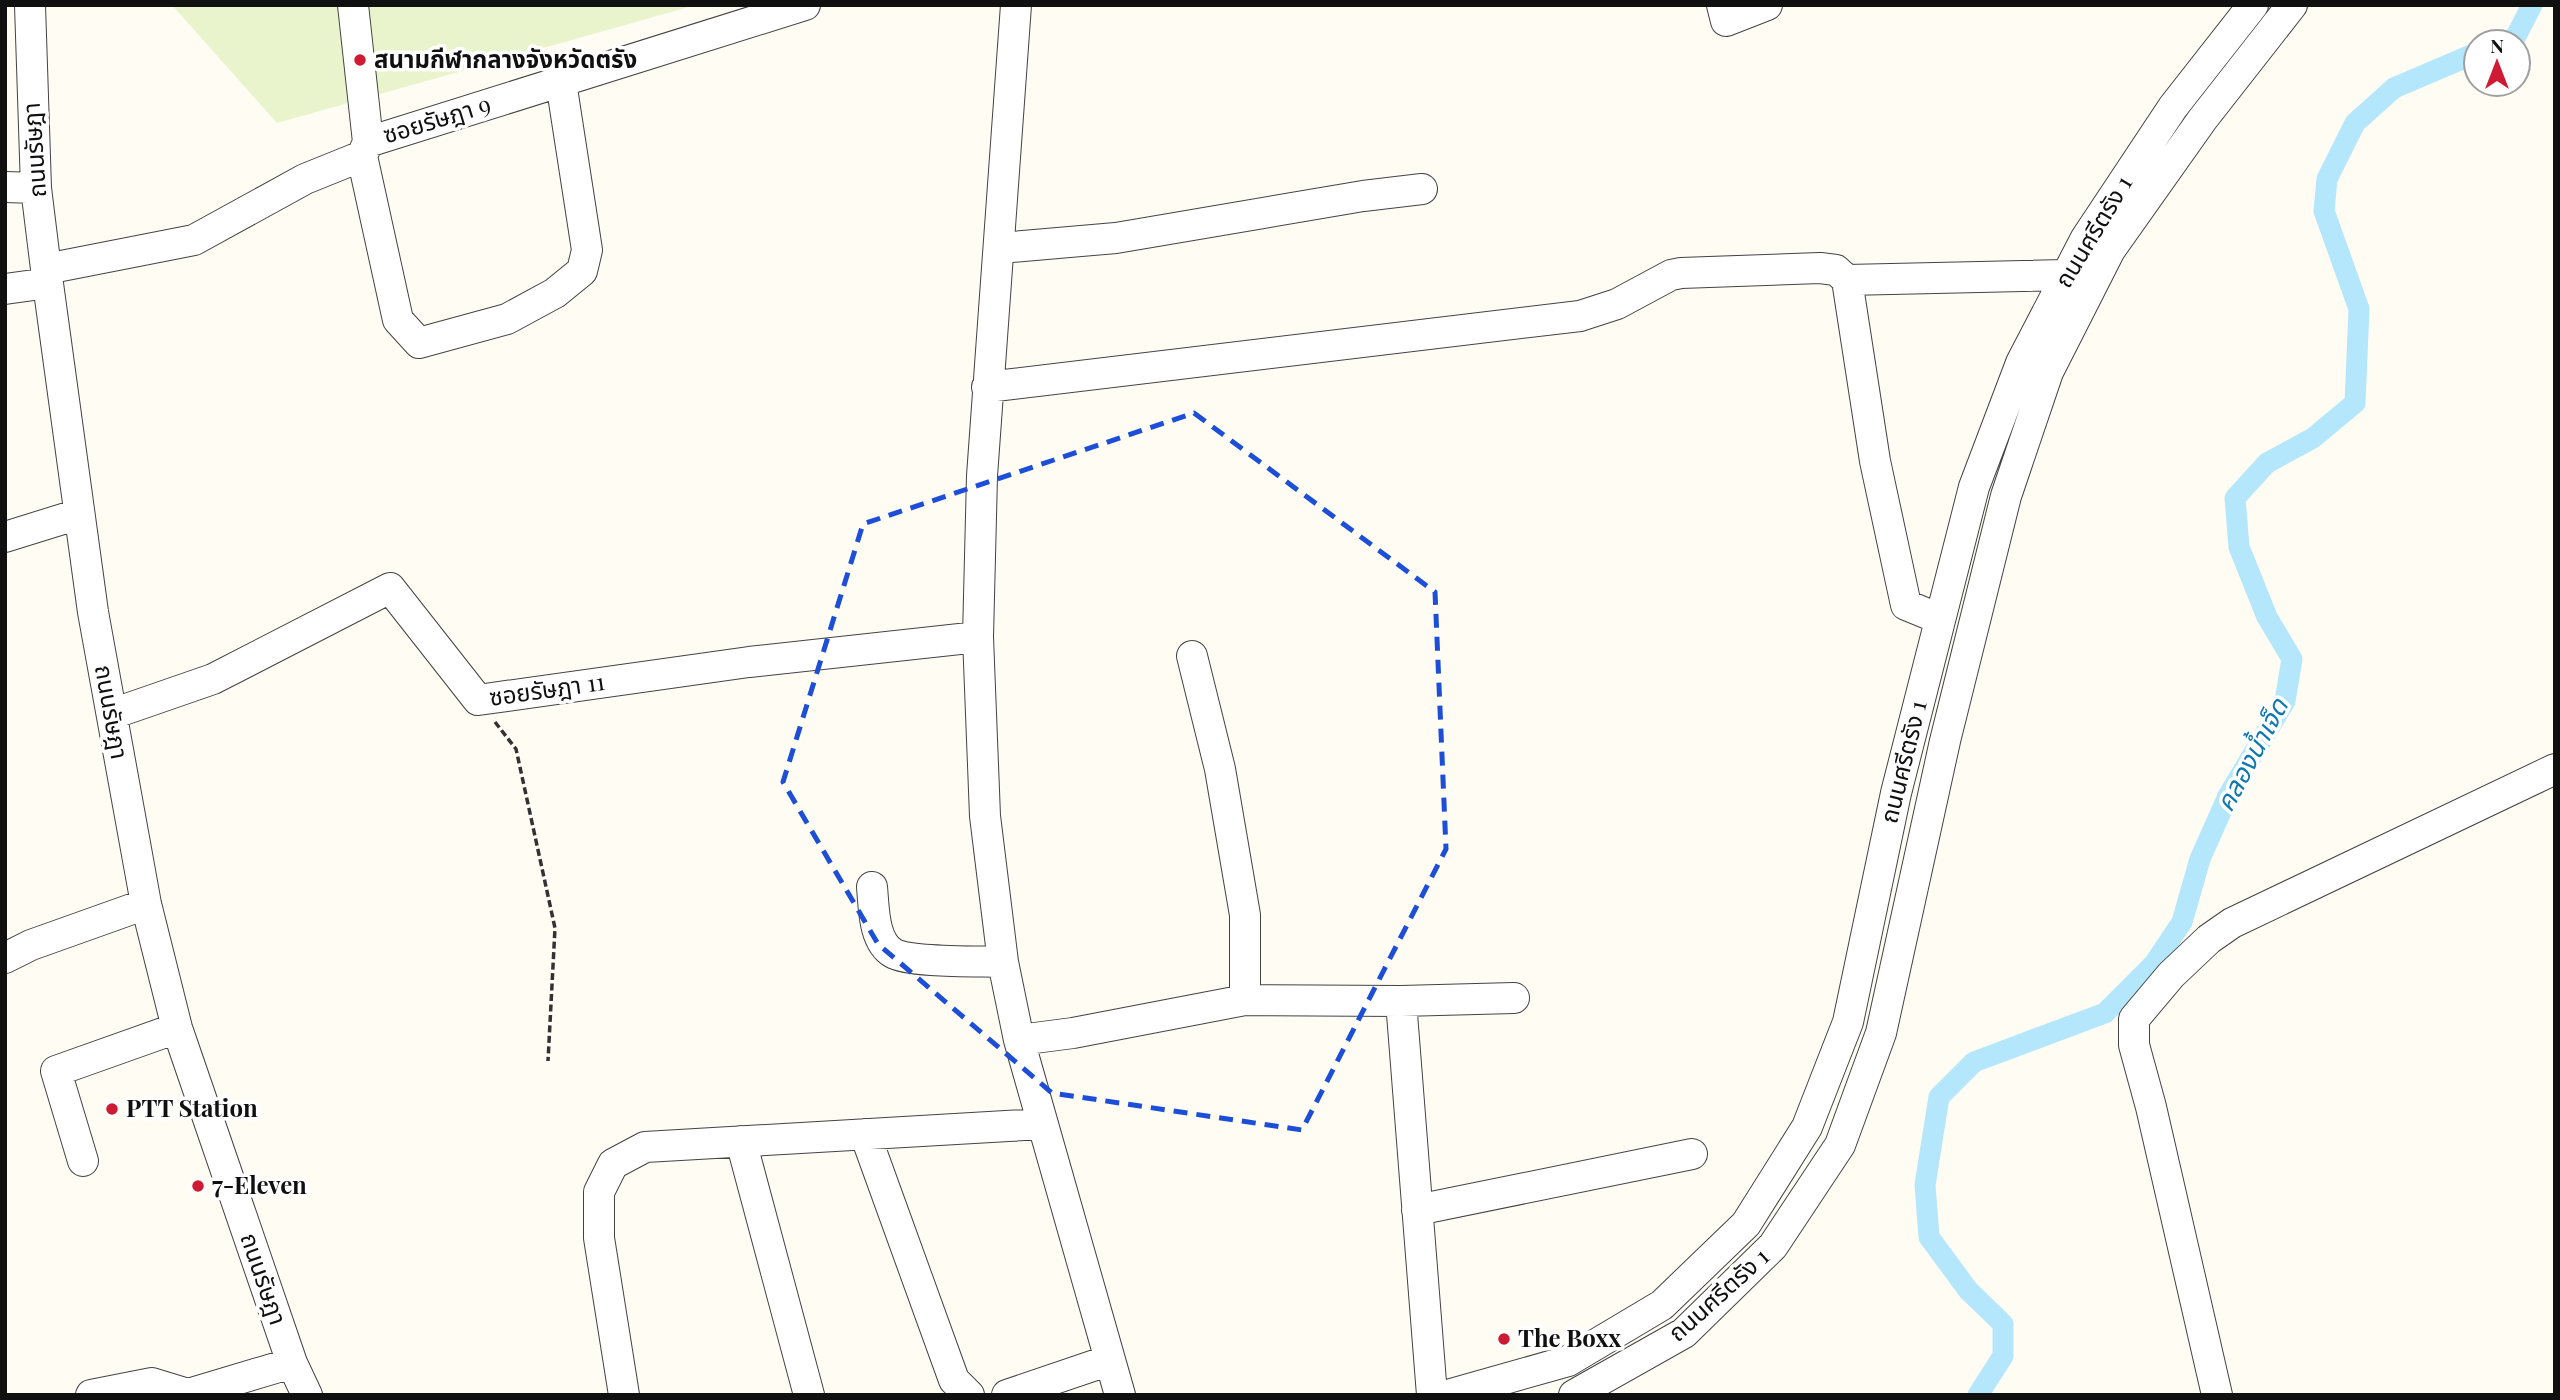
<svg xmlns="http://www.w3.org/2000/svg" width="2560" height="1400" font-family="'Playfair Display','Noto Sans Thai',serif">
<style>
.pitch{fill:#eaf4cc}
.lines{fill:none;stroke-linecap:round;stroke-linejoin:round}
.canal{stroke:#b4e7fb;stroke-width:21}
.minor-casing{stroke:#434343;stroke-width:32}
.path{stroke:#323232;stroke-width:3.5;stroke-dasharray:7 3.5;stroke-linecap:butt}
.minor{stroke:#fff;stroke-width:30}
.marked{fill:none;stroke:#1d4ed8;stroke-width:5;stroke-dasharray:14 9;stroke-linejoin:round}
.poi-dot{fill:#ce1b33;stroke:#fff;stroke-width:2.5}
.labels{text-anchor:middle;stroke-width:7;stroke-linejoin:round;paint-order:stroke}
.poi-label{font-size:24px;font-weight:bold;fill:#101010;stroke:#fff;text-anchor:start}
.street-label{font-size:24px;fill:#101010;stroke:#fff}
.water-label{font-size:26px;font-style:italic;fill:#0d77af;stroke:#fff}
</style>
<rect width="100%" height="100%" fill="#fffcf4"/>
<path class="pitch" d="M172,5H696L277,123Z"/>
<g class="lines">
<path class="canal" d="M2505,42L2515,38L2532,5
M1978,1395L2003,1356V1324L1968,1290L1929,1237L1925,1185L1939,1097L1974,1062L2105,1013L2154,964L2182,922L2200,859L2228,796L2285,701L2292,659L2267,617L2239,547L2235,498L2267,463L2313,438L2355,403L2359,309L2324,211L2327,179L2355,123L2394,88L2476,53"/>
<g class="minor-casing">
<path id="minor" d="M30,5L36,188L46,269L93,612L146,904L177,1028L292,1363L307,1395
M353,5L368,142
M1016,5L982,476L978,637L985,816L1003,962L1019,1040L1120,1395
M1722,5L1726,21L1767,5
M362,156L398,320L419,343L507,319L555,293L582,271L587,250L561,82
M5,187L36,188
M1000,248L1116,238L1363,196L1422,189
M46,269L194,240L305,179L362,156L368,142L805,5
M1847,280L1875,461L1906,605L1940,619
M5,289L48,283
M987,387L1580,316L1617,304L1671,275L1681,273L1820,268L1836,270L1847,280L2065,275
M5,537L79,514
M1192,656L1220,769L1245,915V1000
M112,714L213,679L390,588L478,700L749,662L978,637
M872,887C874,907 873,941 893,953C910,963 980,961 1003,962
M5,958L31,945L146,904
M1401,1001L1432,1395
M1019,1040L1073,1033L1245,1000L1401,1001L1514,998
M865,1134L954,1380L969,1395
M741,1141L809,1395
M83,1161L56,1071L177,1028
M1417,1210L1692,1154
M91,1395L152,1383L188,1394L292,1363
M624,1395L599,1238V1192L613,1164L645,1147L1042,1124
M1007,1395L1110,1360
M1448,1395L1568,1361L1662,1305L1746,1224L1807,1127L1848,1022L1896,793L1974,487L2021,363L2086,238L2173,107L2253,5
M1574,1395L1684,1333L1773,1246L1840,1145L1881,1033L1945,741L2006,496L2048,372L2110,250L2202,120L2292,5
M2217,1395L2151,1107L2134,1045V1019L2171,975L2209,939L2232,923L2555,769"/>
</g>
<path class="path" d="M495,722L516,749L555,928L548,1061"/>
<use href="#minor" class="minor"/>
</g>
<path class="marked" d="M1194,413L1435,592L1446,849L1302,1130L1052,1093L878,944L783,782L863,524Z"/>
<g class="poi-dot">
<circle cx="360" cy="60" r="7"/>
<circle cx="112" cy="1109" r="7"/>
<circle cx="198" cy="1186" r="7"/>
<circle cx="1504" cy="1339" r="7"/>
</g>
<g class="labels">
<g class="poi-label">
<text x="374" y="68">สนามกีฬากลางจังหวัดตรัง</text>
<text x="126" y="1117">PTT Station</text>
<text x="212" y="1194">7-Eleven</text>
<text x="1518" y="1347">The Boxx</text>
</g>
<g class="street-label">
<text transform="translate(437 120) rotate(-17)" y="8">ซอยรัษฎา 9</text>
<text transform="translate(35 150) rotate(-94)" y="8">ถนนรัษฎา</text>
<text transform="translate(2094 232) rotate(-59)" y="8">ถนนศรีตรัง 1</text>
<text transform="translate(547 690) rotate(-8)" y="8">ซอยรัษฎา 11</text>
<text transform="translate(111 712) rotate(80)" y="8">ถนนรัษฎา</text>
<text transform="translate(1904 762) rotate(-76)" y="8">ถนนศรีตรัง 1</text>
<text transform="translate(263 1279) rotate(71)" y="8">ถนนรัษฎา</text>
<text transform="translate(1719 1295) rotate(-42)" y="8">ถนนศรีตรัง 1</text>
</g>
<g class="water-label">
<text transform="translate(2252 755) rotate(-62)" y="9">คลองน้ำเจ็ด</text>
</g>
</g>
<rect width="2560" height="1400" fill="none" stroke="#101010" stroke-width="14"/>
<g transform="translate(2497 63)"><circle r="33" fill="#ffffff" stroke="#9f9f9f" stroke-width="2"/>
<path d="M0-5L12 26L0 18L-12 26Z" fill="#ce1b33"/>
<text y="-10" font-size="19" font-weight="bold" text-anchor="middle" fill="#101010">N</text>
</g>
</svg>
